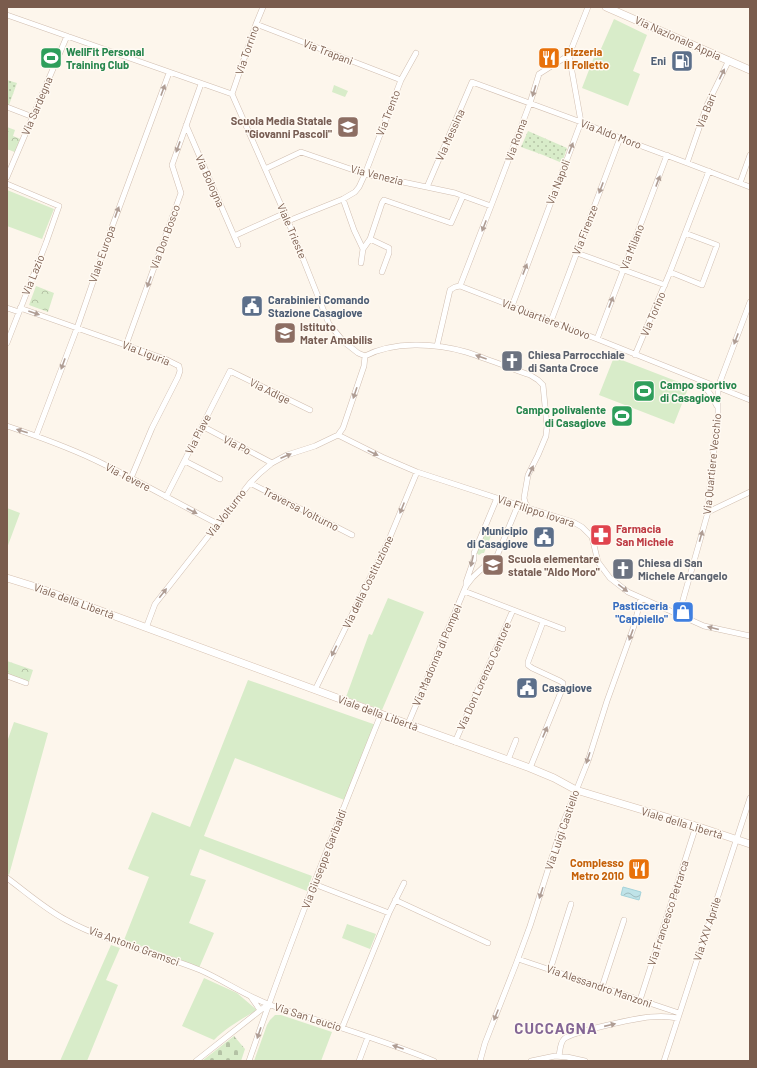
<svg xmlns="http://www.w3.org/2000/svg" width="757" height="1068" font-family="Barlow,sans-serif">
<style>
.grass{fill:#d8ecc9}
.cemetery{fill:url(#cemetery-stones)}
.park{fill:url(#park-crowns)}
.garden{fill:url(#garden-dots)}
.water{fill:url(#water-waves);stroke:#a5d3da}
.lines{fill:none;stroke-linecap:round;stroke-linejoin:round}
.street-casing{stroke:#d1beb0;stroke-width:6}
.secondary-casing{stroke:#d6c0b0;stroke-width:8}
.street{stroke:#fff;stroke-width:5}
.secondary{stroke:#fff;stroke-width:7}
.oneway{fill:#af9d94}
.labels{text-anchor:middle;stroke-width:3;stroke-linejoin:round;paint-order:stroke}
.street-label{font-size:11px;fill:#7a5c4d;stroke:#fffaf3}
.leisure-label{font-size:11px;font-weight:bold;fill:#27864d;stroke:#fffaf3;text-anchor:start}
.food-label{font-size:11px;font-weight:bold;fill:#c56008;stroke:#fffaf3;text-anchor:start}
.service-label{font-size:11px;font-weight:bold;fill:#4e5e75;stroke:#fffaf3;text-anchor:end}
.education-label{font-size:11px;font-weight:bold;fill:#785e54;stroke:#fffaf3;text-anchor:start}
.worship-label{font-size:11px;font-weight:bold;fill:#5b616d;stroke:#fffaf3;text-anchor:start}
.health-label{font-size:11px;font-weight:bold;fill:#be3a42;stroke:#fffaf3;text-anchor:start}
.shop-label{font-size:11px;font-weight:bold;fill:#366cbe;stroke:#fffaf3;text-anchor:end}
.district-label{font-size:15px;font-weight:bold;letter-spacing:1px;fill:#846695;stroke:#fffaf3}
</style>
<defs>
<pattern id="cemetery-stones" width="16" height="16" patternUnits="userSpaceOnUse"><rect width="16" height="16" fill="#d8ecc9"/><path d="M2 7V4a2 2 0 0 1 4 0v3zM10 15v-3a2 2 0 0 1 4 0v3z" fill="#b4c2a5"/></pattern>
<pattern id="park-crowns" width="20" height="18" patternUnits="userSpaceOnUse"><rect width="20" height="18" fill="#d8ecc9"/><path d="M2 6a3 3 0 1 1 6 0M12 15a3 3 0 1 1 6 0" fill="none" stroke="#b4c2a5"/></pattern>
<pattern id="garden-dots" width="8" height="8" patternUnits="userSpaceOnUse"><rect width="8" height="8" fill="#d8ecc9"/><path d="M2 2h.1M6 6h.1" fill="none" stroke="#b4c2a5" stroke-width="1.8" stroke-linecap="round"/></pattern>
<pattern id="water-waves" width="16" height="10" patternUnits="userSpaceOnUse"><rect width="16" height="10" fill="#bfe3e8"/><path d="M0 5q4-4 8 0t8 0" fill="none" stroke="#a0bbbe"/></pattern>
</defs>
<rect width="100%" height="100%" fill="#fdf6ec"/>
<path class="grass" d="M614,19L647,35L633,71L640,74L628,106L582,88L594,57L597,58Z
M334,85L348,91L345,97L332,92Z
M7,190L54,209L42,239L7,226Z
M614,357L689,386L674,424L599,395Z
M7,508L20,513L7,548Z
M485,531L489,532L488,534L491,536L489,541L486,540L483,547L486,548L484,553H482L479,555L476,553Z
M388,598L424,612L382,710L346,697L369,634L372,635Z
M248,680L376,725L347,801L235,758L204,836L312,876L307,891L200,849L190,875L206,880L189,923L214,933L199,968L176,958L124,940L149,877L128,869L152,812L190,827Z
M14,722L48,733L9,875L7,873V742Z
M347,924L376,934L370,949L342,938Z
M111,945L120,948L106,980L118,985L87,1061H60Z
M204,978L237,993L257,1010C242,1019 227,1027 214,1040L182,1026Z
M275,1015H281L332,1032L321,1061H254L267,1025L270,1020Z"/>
<path class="cemetery" d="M234,1036L245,1049L241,1061H202Z"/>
<path class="park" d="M7,127L15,130L13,136L23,140L17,153L7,149Z
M36,286L54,293L48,312L29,305Z
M7,661L33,670L29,682L7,674Z"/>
<path class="garden" d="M7,80L17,83L9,105H7Z
M528,131L567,148L562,163L543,155L521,147Z"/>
<path class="water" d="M623,887L641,892L639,900L621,895Z"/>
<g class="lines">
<g class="street-casing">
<path id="street" d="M7,15L232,94
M256,24L401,80
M232,94L288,221L329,324L344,342L358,353L365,356
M232,94L256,24L263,7
M7,107L33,117
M186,125L238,245
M687,163L707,105L729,60
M265,169L301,152L365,174L455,193L491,206
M7,177L67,36
M740,183L750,155
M7,184L59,206L46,243L7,343
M427,187L472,82L581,122L620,138L687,163L750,187
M343,199L354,230L363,249
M288,221L343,199L355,192L359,187L365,174L401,80L416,53
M234,236L285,213
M370,239L389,248V253L382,272
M577,253L665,285
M361,263L363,249L370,239L382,203L384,200L451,223L463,196
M670,272L702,285L717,245L685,233
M460,286L491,206L530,103L539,74L569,55L588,7
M512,306L581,122L569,55
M7,308L19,312
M20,308L165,359L179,366L180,371L178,377L152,428L131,478
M551,321L620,138
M597,339L667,155
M126,345L181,193L172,165L201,84
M437,346L450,290L455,287L460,286L597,339L750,400
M635,355L670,272L709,171
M365,356C394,341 435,343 466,352C473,354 480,357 486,359C501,364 515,370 530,375L538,380L543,385L547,426L546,436L538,455L528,475L524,498L525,502L528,508
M699,383C708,388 712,397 717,406
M7,426C37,436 67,447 95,460C137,480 177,503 218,524
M202,426L272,463
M338,435L382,457L417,472L518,505L573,522L582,527L592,537L598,562L610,578L628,592L704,626L750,636
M338,435L343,428L364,366L365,356
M36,436L77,328L112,227L169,73
M185,461L220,479
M250,483L352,535
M166,497L230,371L310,410
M497,498L474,553V559L466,582V586L473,577L490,561L494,560L497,556L518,505
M708,512L750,492
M464,591L563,629
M679,614L708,512L709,494L718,413V387L750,302
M146,628L155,604L250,483L260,473L272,463L287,455L315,446L338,435
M7,676L26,683
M315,690L390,537L417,472
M408,724L466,586
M455,742L513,610
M508,760L516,740
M530,768L563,687V683L560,681L532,668L528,665V662L543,622
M7,878C26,892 45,909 66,920C108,943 156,952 200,970C223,980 244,995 268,1004C283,1010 299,1014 314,1019C354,1032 395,1045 434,1061
M314,884L389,913L404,883
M395,900L488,943
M518,959L679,1013
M550,970L571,904
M602,987L624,920
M251,997L260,1010
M640,1000L696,826
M342,1028L389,913
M559,1056C560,1051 560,1043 564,1039C571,1032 637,1018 650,1017C660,1016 668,1016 678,1018
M196,1061L267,1005
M249,1061C289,944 335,829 381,714
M359,1061L368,1037
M480,1061L485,1043L516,964L530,926L562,826L588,761L607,701L634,626L641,598
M531,1061L555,1056L567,1057L585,1061
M664,1061L750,798"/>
</g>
<g class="secondary-casing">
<path id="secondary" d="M606,7L750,70
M7,578L36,587L408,724L530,768L554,778L576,790L696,826L750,844"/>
</g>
<use href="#street" class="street"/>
<use href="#secondary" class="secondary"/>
</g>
<defs><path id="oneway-solid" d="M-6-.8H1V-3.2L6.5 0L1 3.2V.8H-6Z"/></defs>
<g class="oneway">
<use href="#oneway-solid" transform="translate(722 74) rotate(-64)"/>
<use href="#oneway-solid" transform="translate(163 90) rotate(-70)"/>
<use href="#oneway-solid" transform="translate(534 91) rotate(107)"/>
<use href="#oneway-solid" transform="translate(178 147) rotate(110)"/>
<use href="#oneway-solid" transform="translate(571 148) rotate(-69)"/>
<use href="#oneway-solid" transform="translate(658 181) rotate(-69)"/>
<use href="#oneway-solid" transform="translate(601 188) rotate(111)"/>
<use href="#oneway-solid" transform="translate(117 212) rotate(-70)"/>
<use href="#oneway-solid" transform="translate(484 226) rotate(111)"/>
<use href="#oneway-solid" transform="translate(525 269) rotate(-69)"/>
<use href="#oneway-solid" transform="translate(149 282) rotate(110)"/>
<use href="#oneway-solid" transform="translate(611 302) rotate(-69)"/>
<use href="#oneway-solid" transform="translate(34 313) rotate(19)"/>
<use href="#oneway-solid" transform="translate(736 339) rotate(111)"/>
<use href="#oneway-solid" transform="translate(481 357) rotate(-160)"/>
<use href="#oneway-solid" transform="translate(63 364) rotate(110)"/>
<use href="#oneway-solid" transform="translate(355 393) rotate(109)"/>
<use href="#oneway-solid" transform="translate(22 431) rotate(-162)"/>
<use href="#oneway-solid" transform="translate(373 453) rotate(26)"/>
<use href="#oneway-solid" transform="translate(286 456) rotate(-23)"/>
<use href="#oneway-solid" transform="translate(531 471) rotate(-66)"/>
<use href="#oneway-solid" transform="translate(402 508) rotate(112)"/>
<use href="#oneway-solid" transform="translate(192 511) rotate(27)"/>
<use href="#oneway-solid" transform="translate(701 536) rotate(-74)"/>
<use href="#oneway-solid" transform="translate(472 561) rotate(103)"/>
<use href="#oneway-solid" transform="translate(623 588) rotate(37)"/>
<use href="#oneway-solid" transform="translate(163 593) rotate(-52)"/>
<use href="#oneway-solid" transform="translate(713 628) rotate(-166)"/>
<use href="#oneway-solid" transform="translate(631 635) rotate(110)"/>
<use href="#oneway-solid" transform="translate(334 651) rotate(116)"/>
<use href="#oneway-solid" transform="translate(545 732) rotate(-67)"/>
<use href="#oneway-solid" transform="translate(588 758) rotate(109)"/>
<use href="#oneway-solid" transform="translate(541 893) rotate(108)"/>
<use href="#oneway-solid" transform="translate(496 1015) rotate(112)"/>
<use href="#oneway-solid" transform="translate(610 1025) rotate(-13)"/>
<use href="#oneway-solid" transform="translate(259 1033) rotate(109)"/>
<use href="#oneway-solid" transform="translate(398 1047) rotate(-161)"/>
</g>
<defs>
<g id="stadium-square" transform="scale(1.15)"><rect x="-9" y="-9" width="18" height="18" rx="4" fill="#2e9e5b" stroke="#fffaf3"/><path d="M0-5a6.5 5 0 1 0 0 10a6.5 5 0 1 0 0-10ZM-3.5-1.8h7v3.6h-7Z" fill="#fff"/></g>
<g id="restaurant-square" transform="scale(1.15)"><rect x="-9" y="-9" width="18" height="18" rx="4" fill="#e8710a" stroke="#fffaf3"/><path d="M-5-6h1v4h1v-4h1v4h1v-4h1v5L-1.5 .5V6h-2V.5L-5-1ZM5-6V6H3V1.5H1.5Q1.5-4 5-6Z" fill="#fff"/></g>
<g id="fuel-square" transform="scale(1.15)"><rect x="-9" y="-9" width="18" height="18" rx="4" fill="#5c6f8a" stroke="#fffaf3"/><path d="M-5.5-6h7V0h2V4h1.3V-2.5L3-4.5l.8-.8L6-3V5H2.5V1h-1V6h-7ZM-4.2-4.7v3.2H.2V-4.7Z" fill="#fff"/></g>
<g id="school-square" transform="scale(1.15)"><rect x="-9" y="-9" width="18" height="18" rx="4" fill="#8d6e63" stroke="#fffaf3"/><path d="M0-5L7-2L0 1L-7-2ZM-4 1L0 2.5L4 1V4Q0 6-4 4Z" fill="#fff"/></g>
<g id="civic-square" transform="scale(1.15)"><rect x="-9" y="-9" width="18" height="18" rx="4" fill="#5c6f8a" stroke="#fffaf3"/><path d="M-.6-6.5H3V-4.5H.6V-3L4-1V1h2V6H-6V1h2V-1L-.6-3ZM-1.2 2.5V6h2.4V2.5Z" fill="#fff"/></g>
<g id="church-square" transform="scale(1.15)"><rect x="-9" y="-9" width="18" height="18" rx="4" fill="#6b7280" stroke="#fffaf3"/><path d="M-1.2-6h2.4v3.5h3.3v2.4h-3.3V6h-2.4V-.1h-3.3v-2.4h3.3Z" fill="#fff"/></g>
<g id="pharmacy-square" transform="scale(1.15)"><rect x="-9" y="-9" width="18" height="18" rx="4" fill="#e0444e" stroke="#fffaf3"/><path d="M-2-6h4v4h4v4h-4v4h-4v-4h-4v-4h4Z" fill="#fff"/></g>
<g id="shop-square" transform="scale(1.15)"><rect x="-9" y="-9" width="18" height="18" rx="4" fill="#3f7fe0" stroke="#fffaf3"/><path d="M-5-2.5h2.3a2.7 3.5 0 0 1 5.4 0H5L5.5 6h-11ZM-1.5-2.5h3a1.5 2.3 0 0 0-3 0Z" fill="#fff"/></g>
</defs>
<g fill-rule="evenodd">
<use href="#stadium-square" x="51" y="58"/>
<use href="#restaurant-square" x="549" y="58"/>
<use href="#fuel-square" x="682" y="61"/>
<use href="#school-square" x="348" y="127"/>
<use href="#civic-square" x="252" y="306"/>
<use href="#school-square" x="285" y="333"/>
<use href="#church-square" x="512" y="361"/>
<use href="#stadium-square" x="644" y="391"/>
<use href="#stadium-square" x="622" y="416"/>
<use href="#pharmacy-square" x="601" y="535"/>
<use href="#civic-square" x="544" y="537"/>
<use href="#school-square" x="493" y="565"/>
<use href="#church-square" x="623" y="569"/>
<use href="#shop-square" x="683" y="612"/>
<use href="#civic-square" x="527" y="688"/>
<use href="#restaurant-square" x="639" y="869"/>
</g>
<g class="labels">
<g class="street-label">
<text transform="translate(678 38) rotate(24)" y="4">Via Nazionale Appia</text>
<text transform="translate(247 50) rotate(-71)" y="4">Via Torrino</text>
<text transform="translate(328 52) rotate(21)" y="4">Via Trapani</text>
<text transform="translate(37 106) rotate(-67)" y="4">Via Sardegna</text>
<text transform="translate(706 111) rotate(-68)" y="4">Via Bari</text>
<text transform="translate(388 113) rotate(-69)" y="4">Via Trento</text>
<text transform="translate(611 134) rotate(21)" y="4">Via Aldo Moro</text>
<text transform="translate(450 135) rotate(-66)" y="4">Via Messina</text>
<text transform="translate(516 140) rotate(-70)" y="4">Via Roma</text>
<text transform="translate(377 175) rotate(14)" y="4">Via Venezia</text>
<text transform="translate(210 181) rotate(66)" y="4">Via Bologna</text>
<text transform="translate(558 182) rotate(-69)" y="4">Via Napoli</text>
<text transform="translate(585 230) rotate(-69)" y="4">Via Firenze</text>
<text transform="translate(292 231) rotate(67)" y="4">Viale Trieste</text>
<text transform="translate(165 237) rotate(-70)" y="4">Via Don Bosco</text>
<text transform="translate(632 247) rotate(-69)" y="4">Via Milano</text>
<text transform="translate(102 254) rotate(-71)" y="4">Viale Europa</text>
<text transform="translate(33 275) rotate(-68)" y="4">Via Lazio</text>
<text transform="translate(653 314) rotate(-67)" y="4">Via Torino</text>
<text transform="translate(546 319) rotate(21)" y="4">Via Quartiere Nuovo</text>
<text transform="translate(146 353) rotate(21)" y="4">Via Liguria</text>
<text transform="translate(270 391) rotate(26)" y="4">Via Adige</text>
<text transform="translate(198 434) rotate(-63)" y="4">Via Piave</text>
<text transform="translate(237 445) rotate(27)" y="4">Via Po</text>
<text transform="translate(712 464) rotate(-84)" y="4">Via Quartiere Vecchio</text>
<text transform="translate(128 477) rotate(27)" y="4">Via Tevere</text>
<text transform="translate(301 509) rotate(27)" y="4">Traversa Volturno</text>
<text transform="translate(536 511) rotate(18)" y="4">Via Filippo Iovara</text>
<text transform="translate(226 513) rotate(-52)" y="4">Via Volturno</text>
<text transform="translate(368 582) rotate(-64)" y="4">Via della Costituzione</text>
<text transform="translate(74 601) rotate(20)" y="4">Viale della Libertà</text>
<text transform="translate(437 655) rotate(-67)" y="4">Via Madonna di Pompei</text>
<text transform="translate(484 676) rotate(-66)" y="4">Via Don Lorenzo Centore</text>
<text transform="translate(378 713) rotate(20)" y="4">Viale della Libertà</text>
<text transform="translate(682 823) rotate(17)" y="4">Viale della Libertà</text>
<text transform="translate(562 830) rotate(-71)" y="4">Via Luigi Castiello</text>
<text transform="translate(324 859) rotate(-69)" y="4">Via Giuseppe Garibaldi</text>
<text transform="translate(668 913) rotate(-72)" y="4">Via Francesco Petrarca</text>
<text transform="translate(707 929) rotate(-72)" y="4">Via XXV Aprile</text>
<text transform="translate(134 946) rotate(20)" y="4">Via Antonio Gramsci</text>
<text transform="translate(599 986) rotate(19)" y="4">Via Alessandro Manzoni</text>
<text transform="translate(308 1017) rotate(18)" y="4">Via San Leucio</text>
</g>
<g class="leisure-label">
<text x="66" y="56">WellFit Personal<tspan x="66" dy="13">Training Club</tspan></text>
<text x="660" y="389">Campo sportivo<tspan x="660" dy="13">di Casagiove</tspan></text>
<text x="606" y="414" text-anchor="end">Campo polivalente<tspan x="606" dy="13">di Casagiove</tspan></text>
</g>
<g class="food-label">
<text x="564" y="56">Pizzeria<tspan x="564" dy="13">Il Folletto</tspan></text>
<text x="624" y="867" text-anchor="end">Complesso<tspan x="624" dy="13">Metro 2010</tspan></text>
</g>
<g class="service-label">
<text x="666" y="65">Eni</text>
<text x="268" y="304" text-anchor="start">Carabinieri Comando<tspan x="268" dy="13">Stazione Casagiove</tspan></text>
<text x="528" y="535">Municipio<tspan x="528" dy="13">di Casagiove</tspan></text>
<text x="542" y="692" text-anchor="start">Casagiove</text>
</g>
<g class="education-label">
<text x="332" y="125" text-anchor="end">Scuola Media Statale<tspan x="332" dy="13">"Giovanni Pascoli"</tspan></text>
<text x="300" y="331">Istituto<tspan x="300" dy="13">Mater Amabilis</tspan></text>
<text x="508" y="563">Scuola elementare<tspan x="508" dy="13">statale "Aldo Moro"</tspan></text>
</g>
<g class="worship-label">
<text x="528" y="359">Chiesa Parrocchiale<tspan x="528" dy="13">di Santa Croce</tspan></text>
<text x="638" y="567">Chiesa di San<tspan x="638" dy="13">Michele Arcangelo</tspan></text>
</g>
<g class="health-label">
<text x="616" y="533">Farmacia<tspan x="616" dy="13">San Michele</tspan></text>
</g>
<g class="shop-label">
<text x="668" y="610">Pasticceria<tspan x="668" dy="13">"Cappiello"</tspan></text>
</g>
<g class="district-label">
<text x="556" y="1034">CUCCAGNA</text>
</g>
</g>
<rect width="757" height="1068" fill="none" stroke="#7a5c4d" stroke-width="16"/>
</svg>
